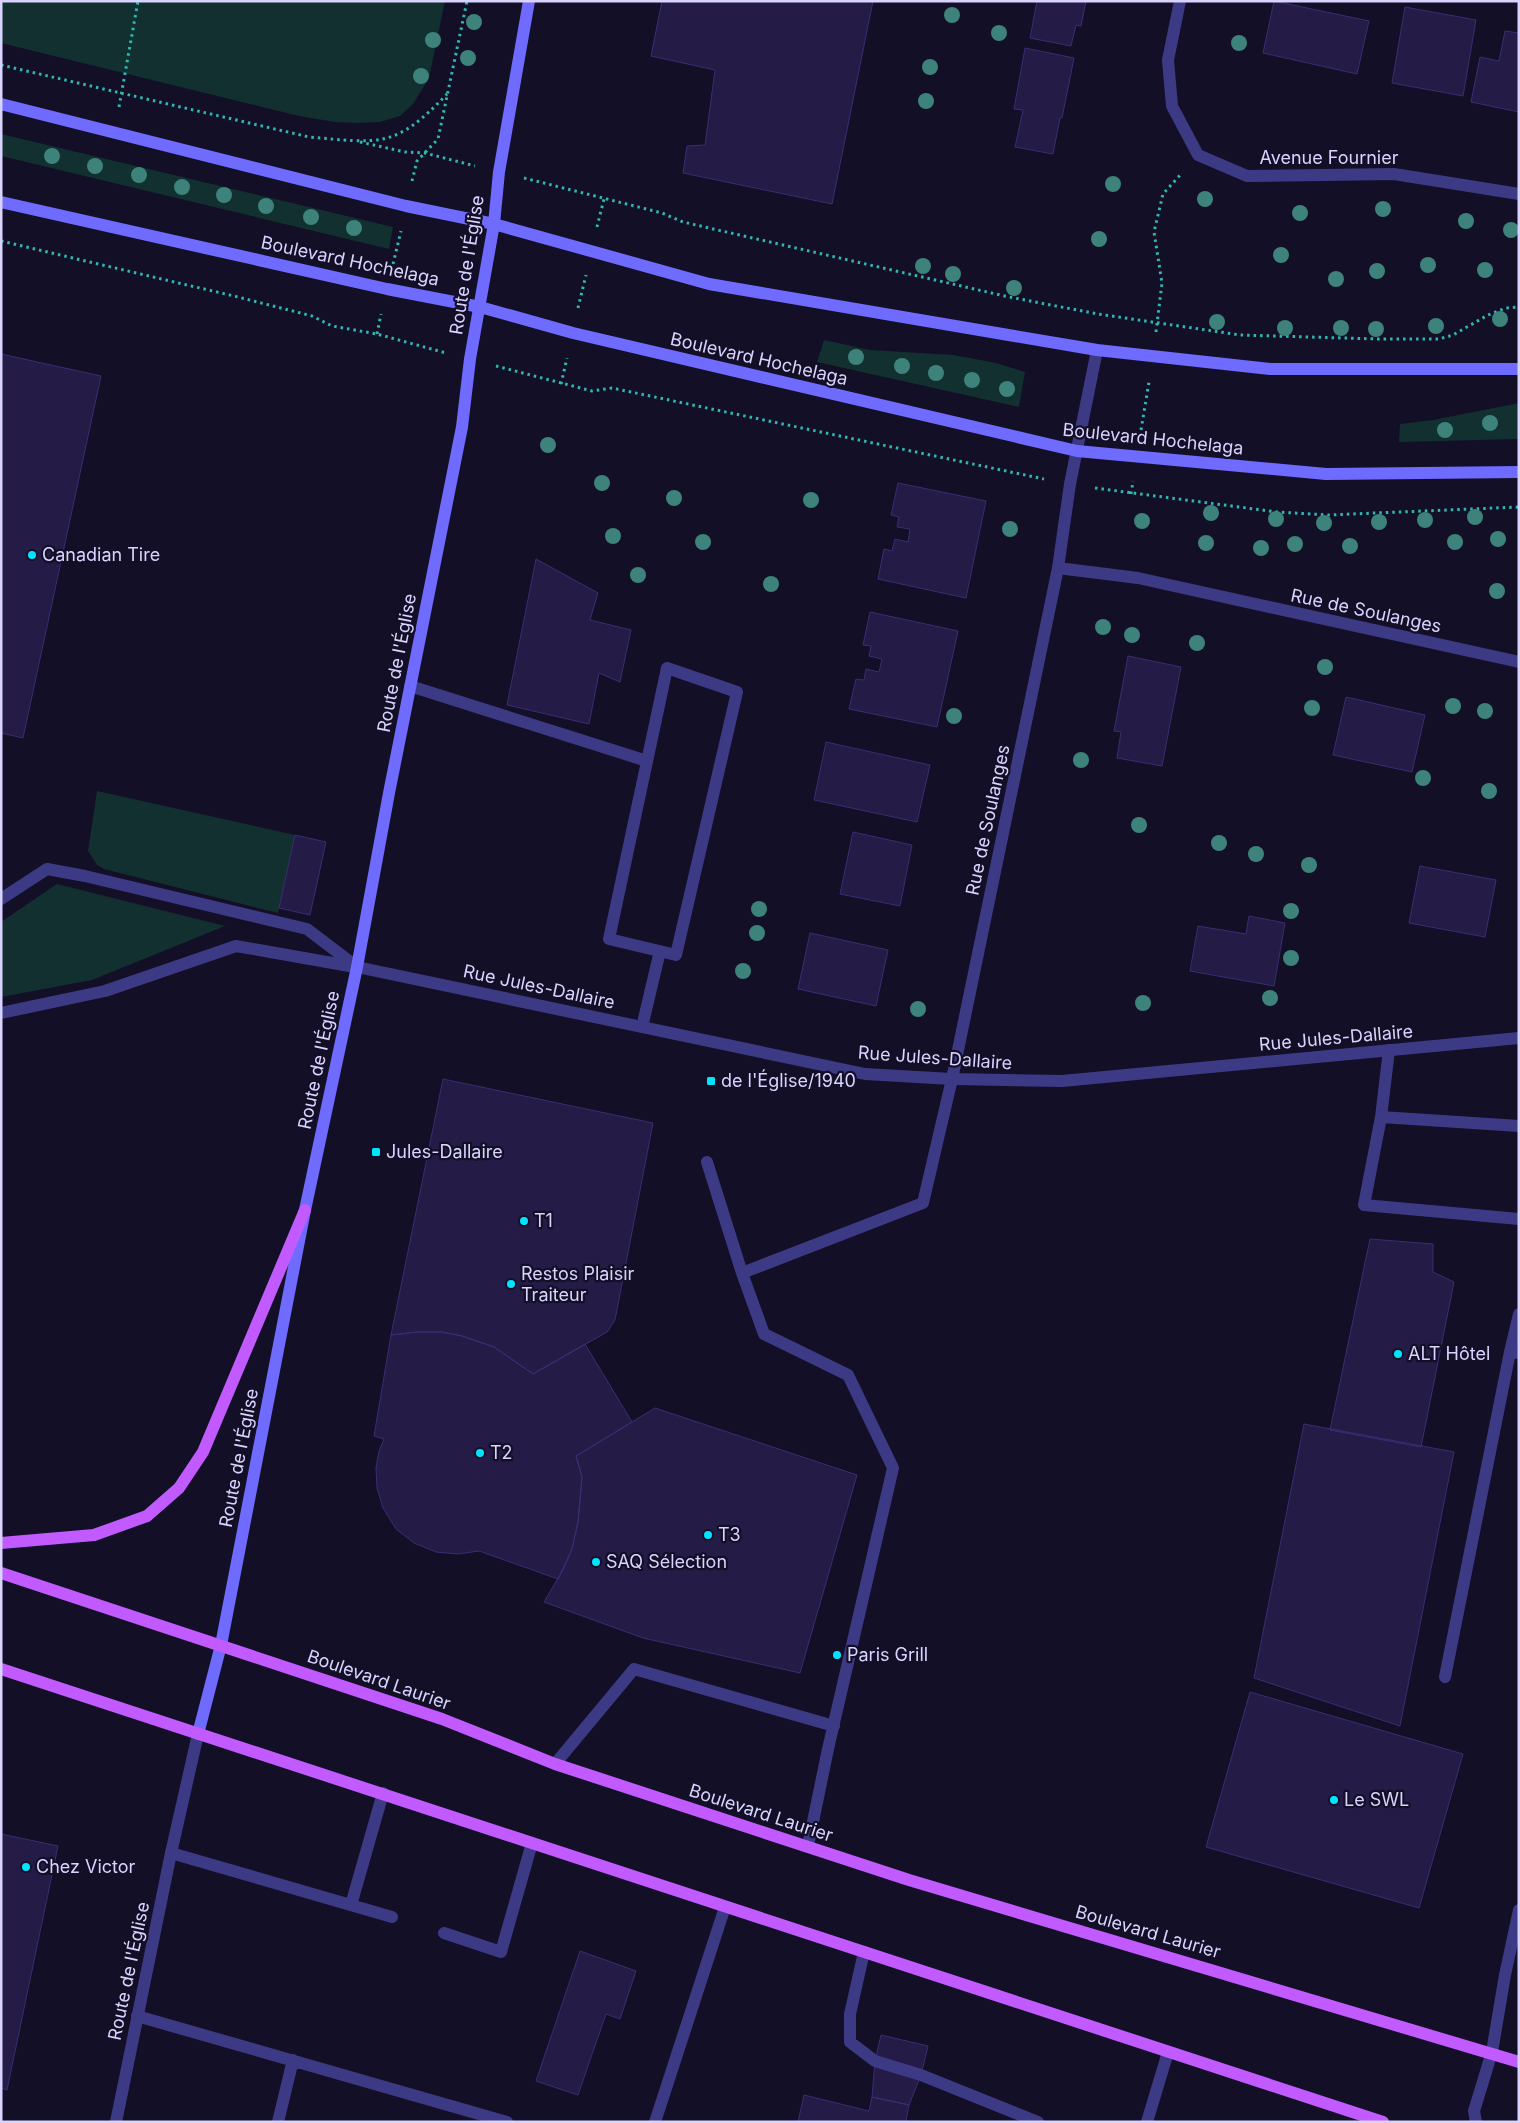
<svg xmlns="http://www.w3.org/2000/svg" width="1520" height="2123" font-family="Inter,sans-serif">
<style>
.green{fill:#12302f}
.building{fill:#241b47;stroke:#3b2d73}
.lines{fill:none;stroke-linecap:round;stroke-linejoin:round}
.path{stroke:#2fb8b0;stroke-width:3;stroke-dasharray:2.5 4;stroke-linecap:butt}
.service{stroke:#3d3a85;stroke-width:12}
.minor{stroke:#3d3a85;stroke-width:12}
.tertiary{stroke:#3d3a85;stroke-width:12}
.secondary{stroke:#6f6bff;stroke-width:12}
.primary{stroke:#c25bff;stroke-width:12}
.tree{fill:#3d827b}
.poi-dot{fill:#00e5ff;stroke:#130f26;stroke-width:2}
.labels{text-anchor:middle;stroke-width:4.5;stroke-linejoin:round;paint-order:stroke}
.street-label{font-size:18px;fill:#d9d4ff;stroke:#130f26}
.poi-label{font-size:18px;fill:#d9d4ff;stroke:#130f26;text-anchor:start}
</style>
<rect width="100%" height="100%" fill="#130f26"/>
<path class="green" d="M1,1H445L429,78L413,104L400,116L380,122L357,123L335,122L299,116L1,43Z
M1,134L393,227L389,249L1,156Z
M824,340L870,350L954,355L996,363L1025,372L1019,407L817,362Z
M1519,403V439L1399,442L1400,424L1433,420Z
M97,791L295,835L278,913L104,869L97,865L88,851Z
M57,884L225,926L92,980L1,997V922Z"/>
<path class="building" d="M662,1H873L832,204L683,173L687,146L705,145L715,70L651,56Z
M1037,1H1086L1081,26L1076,25L1071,46L1030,38Z
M1274,1L1369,21L1357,74L1263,53Z
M1405,7L1476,20L1463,96L1392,83Z
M1505,31L1519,33V112L1471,102L1480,57L1499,61Z
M1025,48L1074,58L1062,118H1060L1053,154L1015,147L1023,110L1014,109Z
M1,354L101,376L23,738L1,733Z
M898,483L986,501L966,598L878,579L884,549L892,551L895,539L908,542L910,529L897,527L899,517L891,515Z
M536,559L598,593L590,620L631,630L620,682L599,673L589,724L507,705Z
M870,612L958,631L937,727L849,709L856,679L864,680L866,669L879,672L882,659L869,656L871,646L863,645Z
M1128,656L1181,667L1162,766L1117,758L1121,732L1114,731Z
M1346,697L1425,715L1412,772L1333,755Z
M826,742L930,765L917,822L814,800Z
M853,832L912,845L900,906L840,894Z
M295,835L326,842L310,915L279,908Z
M1420,866L1496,880L1485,937L1409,923Z
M1249,916L1285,923L1274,986L1190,971L1198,926L1246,934Z
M810,933L888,950L876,1006L798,989Z
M443,1079L653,1123L615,1320L607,1332L533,1374L494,1347L462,1336L442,1332H417L391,1335Z
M1370,1239L1433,1244V1272L1454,1282L1421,1447L1330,1430Z
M417,1332H442L462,1336L494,1347L533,1374L585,1344L632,1422L576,1456L582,1477L578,1522L572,1549L558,1579L479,1551L458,1554L436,1552L414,1543L396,1529L383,1508L377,1488L376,1468L379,1451L384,1439L374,1436L391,1335Z
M655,1408L857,1475L800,1673L643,1638L544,1602L563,1570L572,1549L578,1522L582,1477L576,1456Z
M1304,1424L1454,1452L1400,1726L1254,1678Z
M1250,1692L1463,1754L1419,1908L1206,1847Z
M1,1834L58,1846L7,2090L1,2088Z
M580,1951L636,1971L620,2019L606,2014L578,2095L536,2081Z
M881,2035L928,2046L921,2075L909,2105L872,2097L875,2061Z
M804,2095L869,2111L872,2097L909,2105L906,2121L909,2122H798Z"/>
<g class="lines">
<path class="path" d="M1,65L309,137C380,143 395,149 447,94
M119,107L138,1
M360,142L405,152L425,153L475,166
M524,178L662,213L683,222L1009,297L1098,314L1240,335L1379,339H1439L1453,335L1488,315L1506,308L1519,307
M412,181L417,161L438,139L467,1
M597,227L604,199
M1,241L238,297L312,316L332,326L377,334L446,353
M393,264L401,231
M578,308L586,275
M1156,332L1162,283L1154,232L1163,194L1181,174
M377,334L381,314
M496,366L592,391L612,388L1044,479
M561,384L567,358
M1141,430L1149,382
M1095,488L1277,512L1328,515L1519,507
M1131,494L1133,481"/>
<path class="service" d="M667,668L737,692L676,955L609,939Z
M410,686L647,761
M1,899L47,869L85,876L307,929L357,967
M1,1013L105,991L236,946L355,967
M642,1027L660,951
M1389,1050L1381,1117L1364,1205L1519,1219
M1381,1117L1519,1126
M707,1162L742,1273L923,1203L952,1079
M742,1273L764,1334L848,1375L893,1468L828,1749L808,1846
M1510,1352L1519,1314
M1445,1677L1510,1352L1519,1353
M555,1764L634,1669L834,1726
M171,1853L392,1917
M351,1905L383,1793
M444,1933L501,1952L532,1843
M864,1952L850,2014V2042L875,2061L921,2075L1038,2122
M137,2016L507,2122
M278,2122L293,2060
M655,2122L725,1907
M1147,2122L1168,2052"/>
<path class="minor" d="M1180,1L1168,60L1172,106L1198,155L1247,176L1394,174L1519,194
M1058,568L1138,578L1519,662
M357,967L865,1074L952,1079L1062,1081L1519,1038
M952,1079L1058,568L1070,484L1097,350
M1476,2122L1474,2111L1492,2052L1505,1975L1519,1910"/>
<path class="tertiary" d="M116,2122L171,1853L198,1734"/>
<path class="secondary" d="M1,104L406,206L494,224L709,284L1097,350L1270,369H1519
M1,202L387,289L480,307L573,333L1077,451L1326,474L1519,472
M198,1734L221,1645L305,1210L357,967L389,793L462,427L470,359L494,224L499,172L529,1"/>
<path class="primary" d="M1,1543L94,1535L147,1516L179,1488L203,1452L305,1210
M1,1573L442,1719L555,1764L909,1880L1519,2062
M1,1669L1383,2122"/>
</g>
<g class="tree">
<circle cx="952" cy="15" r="8"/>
<circle cx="474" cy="22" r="8"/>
<circle cx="999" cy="33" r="8"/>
<circle cx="433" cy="40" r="8"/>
<circle cx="1239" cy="43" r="8"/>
<circle cx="468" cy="58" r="8"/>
<circle cx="930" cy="67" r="8"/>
<circle cx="421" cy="76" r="8"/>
<circle cx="926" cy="101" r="8"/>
<circle cx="52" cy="156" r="8"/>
<circle cx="95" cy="166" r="8"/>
<circle cx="139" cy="175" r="8"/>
<circle cx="1113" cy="184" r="8"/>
<circle cx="182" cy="187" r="8"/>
<circle cx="224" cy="195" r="8"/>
<circle cx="1205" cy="199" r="8"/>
<circle cx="266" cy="206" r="8"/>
<circle cx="1383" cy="209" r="8"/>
<circle cx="1300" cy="213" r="8"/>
<circle cx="311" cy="217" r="8"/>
<circle cx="1466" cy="221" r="8"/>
<circle cx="354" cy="228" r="8"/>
<circle cx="1511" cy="230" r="8"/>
<circle cx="1099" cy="239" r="8"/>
<circle cx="1281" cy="255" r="8"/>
<circle cx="1428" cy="265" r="8"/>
<circle cx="923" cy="266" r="8"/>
<circle cx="1485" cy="270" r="8"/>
<circle cx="1377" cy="271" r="8"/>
<circle cx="953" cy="274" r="8"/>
<circle cx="1336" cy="279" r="8"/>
<circle cx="1014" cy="288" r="8"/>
<circle cx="1500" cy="319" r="8"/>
<circle cx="1217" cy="322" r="8"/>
<circle cx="1436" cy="326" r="8"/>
<circle cx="1285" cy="328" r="8"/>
<circle cx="1341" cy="328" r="8"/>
<circle cx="1376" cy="329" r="8"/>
<circle cx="856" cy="357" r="8"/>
<circle cx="902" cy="366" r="8"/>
<circle cx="936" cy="373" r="8"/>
<circle cx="972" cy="380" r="8"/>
<circle cx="1007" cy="389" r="8"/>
<circle cx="1490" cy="423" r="8"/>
<circle cx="1445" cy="430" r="8"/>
<circle cx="548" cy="445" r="8"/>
<circle cx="602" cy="483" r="8"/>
<circle cx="674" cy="498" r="8"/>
<circle cx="811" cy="500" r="8"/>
<circle cx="1211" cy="513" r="8"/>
<circle cx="1475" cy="517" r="8"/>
<circle cx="1276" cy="519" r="8"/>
<circle cx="1425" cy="520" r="8"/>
<circle cx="1142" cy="521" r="8"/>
<circle cx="1379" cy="522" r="8"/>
<circle cx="1324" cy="523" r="8"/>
<circle cx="1010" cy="529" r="8"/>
<circle cx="613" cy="536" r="8"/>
<circle cx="1498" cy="539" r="8"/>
<circle cx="703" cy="542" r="8"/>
<circle cx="1455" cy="542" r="8"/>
<circle cx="1206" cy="543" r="8"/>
<circle cx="1295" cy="544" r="8"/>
<circle cx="1350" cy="546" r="8"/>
<circle cx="1261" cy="548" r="8"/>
<circle cx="638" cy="575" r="8"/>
<circle cx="771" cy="584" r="8"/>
<circle cx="1497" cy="591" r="8"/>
<circle cx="1103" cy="627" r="8"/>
<circle cx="1132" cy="635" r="8"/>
<circle cx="1197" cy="643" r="8"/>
<circle cx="1325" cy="667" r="8"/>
<circle cx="1453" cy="706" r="8"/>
<circle cx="1312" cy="708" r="8"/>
<circle cx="1485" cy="711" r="8"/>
<circle cx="954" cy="716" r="8"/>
<circle cx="1081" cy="760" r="8"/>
<circle cx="1423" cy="778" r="8"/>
<circle cx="1489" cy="791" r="8"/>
<circle cx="1139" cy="825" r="8"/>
<circle cx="1219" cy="843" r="8"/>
<circle cx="1256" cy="854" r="8"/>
<circle cx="1309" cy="865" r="8"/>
<circle cx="759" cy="909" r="8"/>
<circle cx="1291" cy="911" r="8"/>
<circle cx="757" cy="933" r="8"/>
<circle cx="1291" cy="958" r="8"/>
<circle cx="743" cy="971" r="8"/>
<circle cx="1270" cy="998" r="8"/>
<circle cx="1143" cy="1003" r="8"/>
<circle cx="918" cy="1009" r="8"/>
</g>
<g class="poi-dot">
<circle cx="32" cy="555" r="5"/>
<rect x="706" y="1076" width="10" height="10" rx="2.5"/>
<rect x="371" y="1147" width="10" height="10" rx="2.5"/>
<circle cx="524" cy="1221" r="5"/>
<circle cx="511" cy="1284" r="5"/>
<circle cx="1398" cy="1354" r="5"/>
<circle cx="480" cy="1453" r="5"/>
<circle cx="708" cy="1535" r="5"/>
<circle cx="596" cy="1562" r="5"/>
<circle cx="837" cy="1655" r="5"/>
<circle cx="1334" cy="1800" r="5"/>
<circle cx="26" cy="1867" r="5"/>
</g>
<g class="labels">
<g class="street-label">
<text x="1329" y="164">Avenue Fournier</text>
<text transform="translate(350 261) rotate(12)" y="6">Boulevard Hochelaga</text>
<text transform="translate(467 265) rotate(-81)" y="6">Route de l'Église</text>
<text transform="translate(759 359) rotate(13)" y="6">Boulevard Hochelaga</text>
<text transform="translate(1153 439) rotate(6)" y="6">Boulevard Hochelaga</text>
<text transform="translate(1366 611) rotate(12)" y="6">Rue de Soulanges</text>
<text transform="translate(397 663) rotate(-79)" y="6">Route de l'Église</text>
<text transform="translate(988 820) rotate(-78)" y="6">Rue de Soulanges</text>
<text transform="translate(539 987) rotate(12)" y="6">Rue Jules-Dallaire</text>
<text transform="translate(1336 1038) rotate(-5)" y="6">Rue Jules-Dallaire</text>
<text transform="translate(935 1058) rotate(4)" y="6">Rue Jules-Dallaire</text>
<text transform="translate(319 1060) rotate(-78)" y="6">Route de l'Église</text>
<text transform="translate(239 1458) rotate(-79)" y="6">Route de l'Église</text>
<text transform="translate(379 1680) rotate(19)" y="6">Boulevard Laurier</text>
<text transform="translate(761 1813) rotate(18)" y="6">Boulevard Laurier</text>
<text transform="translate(1148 1932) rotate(16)" y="6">Boulevard Laurier</text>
<text transform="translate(129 1971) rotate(-78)" y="6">Route de l'Église</text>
</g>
<g class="poi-label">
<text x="42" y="561">Canadian Tire</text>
<text x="721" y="1087">de l'Église/1940</text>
<text x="386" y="1158">Jules-Dallaire</text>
<text x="534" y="1227">T1</text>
<text x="521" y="1280">Restos Plaisir<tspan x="521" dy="21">Traiteur</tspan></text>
<text x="1408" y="1360">ALT Hôtel</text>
<text x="490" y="1459">T2</text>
<text x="718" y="1541">T3</text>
<text x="606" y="1568">SAQ Sélection</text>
<text x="847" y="1661">Paris Grill</text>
<text x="1344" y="1806">Le SWL</text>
<text x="36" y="1873">Chez Victor</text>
</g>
</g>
<rect width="1520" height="2123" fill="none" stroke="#d9d4ff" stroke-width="5"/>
</svg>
